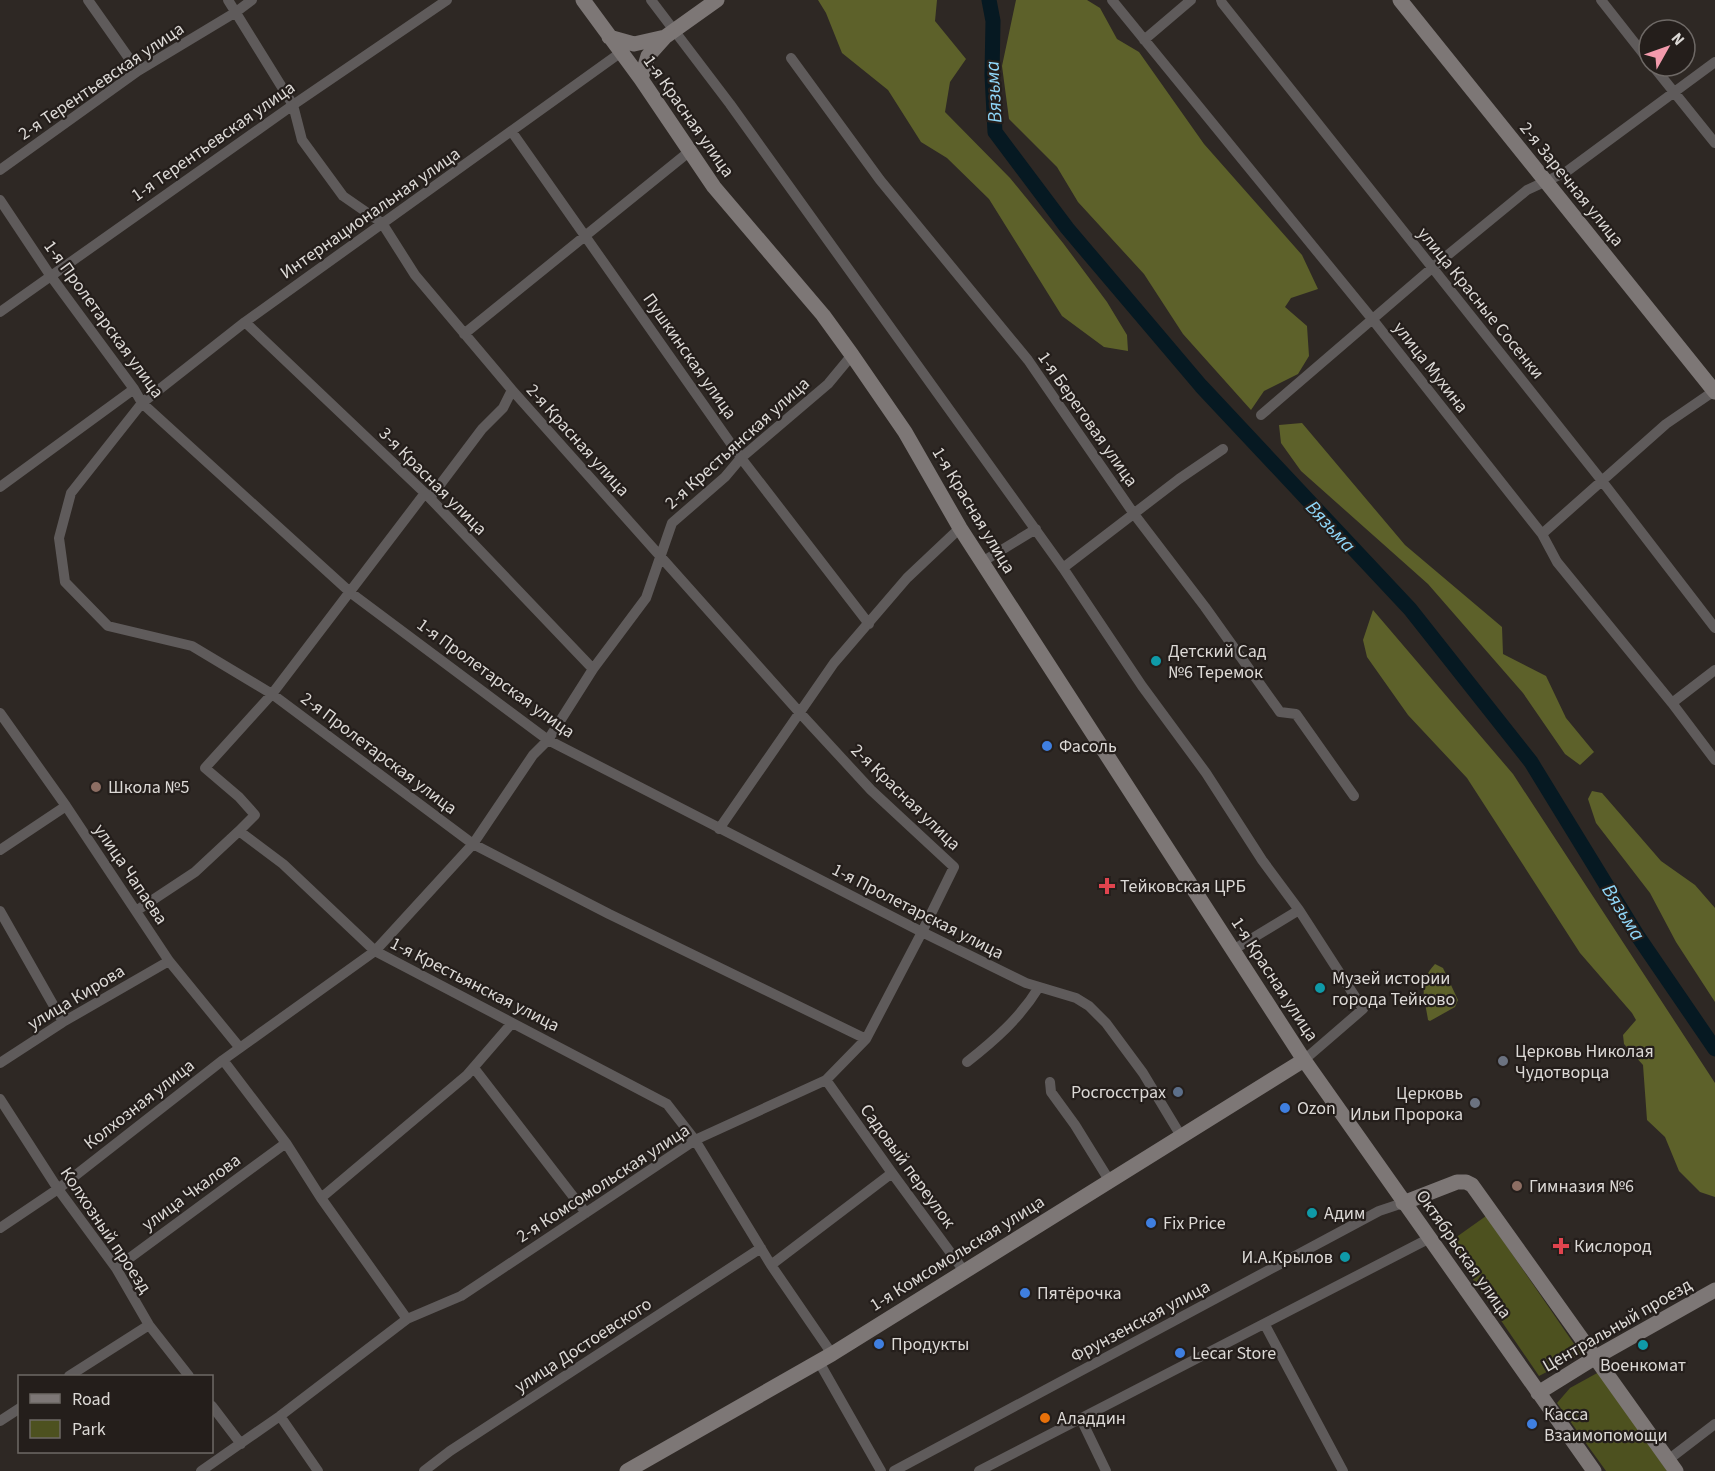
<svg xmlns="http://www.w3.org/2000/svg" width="1715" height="1471" font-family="'Source Sans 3',sans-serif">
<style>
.green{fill:#4d511f}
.forest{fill:#5d612a}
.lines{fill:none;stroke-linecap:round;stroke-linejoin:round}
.river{stroke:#061922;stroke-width:15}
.street{stroke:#5f5b5b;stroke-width:10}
.secondary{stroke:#7d7776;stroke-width:15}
.culture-dot{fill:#0f9aa8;stroke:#241e1b;stroke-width:2}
.shop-dot{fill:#3f7fe0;stroke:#241e1b;stroke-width:2}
.education-dot{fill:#8d6e63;stroke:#241e1b;stroke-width:2}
.health-dot{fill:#e0444e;stroke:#241e1b;stroke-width:2}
.worship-dot{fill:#6b7280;stroke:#241e1b;stroke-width:2}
.service-dot{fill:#5c6f8a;stroke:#241e1b;stroke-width:2}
.food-dot{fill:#e8710a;stroke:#241e1b;stroke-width:2}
.labels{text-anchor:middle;stroke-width:4.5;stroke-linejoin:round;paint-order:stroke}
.street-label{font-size:18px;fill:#dcd9d6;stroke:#241e1b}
.poi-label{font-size:18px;fill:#dcd9d6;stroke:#241e1b;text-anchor:start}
.water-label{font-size:20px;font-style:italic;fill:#90d7f9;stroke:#241e1b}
</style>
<rect width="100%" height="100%" fill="#2e2824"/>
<path class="green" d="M1486,1216L1581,1354L1539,1376L1448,1243Z
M1599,1372L1667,1471H1606L1557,1403L1570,1388Z"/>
<path class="forest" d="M818,0H937L935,21L966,59L950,82L945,112L1010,178L1063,243L1107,302L1127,335L1128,351L1104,347L1062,316L989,199L947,158L921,142L888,90L842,53L826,13Z
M1016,0H1087L1100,8L1117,39L1139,52L1204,144L1302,255L1318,289L1291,298L1285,307L1307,326L1309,356L1298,374L1264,391L1251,410L1183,334L1144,274L1078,202L1057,167L1009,119L1002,66Z
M1302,423L1405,545L1502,627L1503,654L1546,676L1566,718L1594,752L1580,765L1565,754L1523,693L1428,584L1301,471L1281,443L1279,425Z
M1373,610L1513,774L1715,1083V1197L1700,1192L1679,1171L1665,1137L1647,1120L1643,1065L1624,1044L1623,1035L1636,1020L1632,1013L1580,953L1467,778L1408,715L1367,657L1363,640Z
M1592,791L1602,793L1661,861L1695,885L1715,908V1002L1676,942L1650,893L1596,823L1588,799Z
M1435,964L1443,968L1458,1000L1455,1007L1430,1021L1428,1020C1425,998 1417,983 1435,964Z"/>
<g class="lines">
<path class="river" d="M989,0L993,21L992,75L995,132L1067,228L1201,386L1410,609L1531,762L1637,935L1715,1049"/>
<path class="street" d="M88,0L138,71
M651,0L730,104L1063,568L1142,686L1206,773L1262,860L1299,910L1363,1009L1304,1060
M1112,0L1373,320L1542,534L1557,562L1672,703L1715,760
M1221,0L1222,3L1602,481L1715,628
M1601,0L1649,61
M1144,40L1191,0
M620,53L245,322L142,403L71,493L59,538L65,582L108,626L192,646L272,694L473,844L609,914L866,1039
M791,58L880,180L1028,360L1134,514L1205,607L1280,712L1296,714L1354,796
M1653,66L1715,143
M512,132L741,458L869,624
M0,170L138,71L236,12L252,0
M0,200L50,275L134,389L142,403L351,593L548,740L922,932L1026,983L1076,998L1089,1006L1106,1023L1143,1073L1181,1136
M0,312L293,105L447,0
M245,322L425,493L593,669
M464,334L690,151
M1261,415L1432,268L1527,190L1566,172L1715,62
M0,487L134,389
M430,498L482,429L503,408L512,390
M1542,534L1666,424L1714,391
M982,562L1036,529
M1063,568L1179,479L1223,449
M1672,703L1715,670
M0,713L66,806L169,961L240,1048
M719,829L834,663L907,578L960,528
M239,831L255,815L239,797L205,768L272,694L425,493
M0,850L66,806
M0,911L63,1022
M136,911L195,872L239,831L283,864L375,951L667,1104L695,1140L771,1265L832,1354
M1233,950L1299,910
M223,1060L286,1143L321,1198L407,1319
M967,1062C995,1040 1020,1018 1039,987
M0,1063L63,1022L169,961
M474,1068L586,1213
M826,1080L892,1173L964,1271
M1050,1082L1051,1092L1075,1125L1109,1180
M0,1099L58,1189L116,1268L149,1325L189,1376
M321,1198L467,1075L512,1023
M0,1228L58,1189L223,1060L375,951L473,844L533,755L548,740L593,669L646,598L672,523L725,477L741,458L828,384L852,355
M771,1265L892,1173
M116,1268L286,1143
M1265,1325L1343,1471
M819,1362L881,1471
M69,1376L149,1325
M212,1406L241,1444
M280,1416L318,1471
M1081,1419L1106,1471
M0,1421L20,1408
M1668,1460L1715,1424
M201,1471L280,1416L407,1319L461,1296L695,1140L826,1080L866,1039L922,932L954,867L871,790L800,713L512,390L415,275L382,223L343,196L302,140L293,105L228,0
M424,1471L450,1451L761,1248
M894,1471L1379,1211L1403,1203
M979,1471L1430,1238"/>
<path class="secondary" d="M583,0L641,79L714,187L823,315L852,355L905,432L960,528L1304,1060L1594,1471
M1400,0L1715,392
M609,37L634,44L665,37L717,0
M641,79L648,56L665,37
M1403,1203L1457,1182H1466L1472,1185L1676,1471
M1538,1393L1596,1357L1715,1290
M627,1471L832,1354L1304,1060"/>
</g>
<g class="culture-dot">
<circle cx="1156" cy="661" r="6"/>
<circle cx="1320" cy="988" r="6"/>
<circle cx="1312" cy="1213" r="6"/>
<circle cx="1345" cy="1257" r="6"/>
<circle cx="1643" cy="1345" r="6"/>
</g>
<g class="shop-dot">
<circle cx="1047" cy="746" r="6"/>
<circle cx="1285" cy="1108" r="6"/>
<circle cx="1151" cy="1223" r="6"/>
<circle cx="1025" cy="1293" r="6"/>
<circle cx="879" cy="1344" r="6"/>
<circle cx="1180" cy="1353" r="6"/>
<circle cx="1532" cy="1424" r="6"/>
</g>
<g class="education-dot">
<circle cx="96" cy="787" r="6"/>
<circle cx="1517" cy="1186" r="6"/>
</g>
<g class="health-dot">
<path d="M1104 877h6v6h6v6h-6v6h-6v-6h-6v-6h6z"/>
<path d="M1558 1237h6v6h6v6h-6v6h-6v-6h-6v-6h6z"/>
</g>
<g class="worship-dot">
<circle cx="1503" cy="1061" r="6"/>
<circle cx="1475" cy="1103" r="6"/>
</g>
<circle class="service-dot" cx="1178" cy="1092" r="6"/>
<circle class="food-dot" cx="1045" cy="1418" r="6"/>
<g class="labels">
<g class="street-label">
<text transform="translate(101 81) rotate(-34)" y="6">2-я Терентьевская улица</text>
<text transform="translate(689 116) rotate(55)" y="6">1-я Красная улица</text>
<text transform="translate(213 141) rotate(-35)" y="6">1-я Терентьевская улица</text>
<text transform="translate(1572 184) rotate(51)" y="6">2-я Заречная улица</text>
<text transform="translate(370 213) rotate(-35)" y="6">Интернациональная улица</text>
<text transform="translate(1481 303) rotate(51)" y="6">улица Красные Сосенки</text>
<text transform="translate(104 319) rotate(54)" y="6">1-я Пролетарская улица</text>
<text transform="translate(690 356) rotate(55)" y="6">Пушкинская улица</text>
<text transform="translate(1431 367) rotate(52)" y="6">улица Мухина</text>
<text transform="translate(1088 419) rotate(55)" y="6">1-я Береговая улица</text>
<text transform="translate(578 440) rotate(48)" y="6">2-я Красная улица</text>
<text transform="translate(737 443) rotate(-42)" y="6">2-я Крестьянская улица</text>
<text transform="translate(433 481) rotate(45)" y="6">3-я Красная улица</text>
<text transform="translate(974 510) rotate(59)" y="6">1-я Красная улица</text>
<text transform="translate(496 678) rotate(36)" y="6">1-я Пролетарская улица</text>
<text transform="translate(379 753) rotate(37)" y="6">2-я Пролетарская улица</text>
<text transform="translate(906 797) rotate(44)" y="6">2-я Красная улица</text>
<text transform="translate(131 874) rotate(56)" y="6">улица Чапаева</text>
<text transform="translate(918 911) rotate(27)" y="6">1-я Пролетарская улица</text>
<text transform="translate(1275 979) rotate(57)" y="6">1-я Красная улица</text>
<text transform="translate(475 984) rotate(27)" y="6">1-я Крестьянская улица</text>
<text transform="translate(76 997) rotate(-31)" y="6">улица Кирова</text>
<text transform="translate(139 1104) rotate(-38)" y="6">Колхозная улица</text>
<text transform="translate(908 1166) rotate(54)" y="6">Садовый переулок</text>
<text transform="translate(603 1183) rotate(-33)" y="6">2-я Комсомольская улица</text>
<text transform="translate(191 1192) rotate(-36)" y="6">улица Чкалова</text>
<text transform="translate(106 1230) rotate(56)" y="6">Колхозный проезд</text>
<text transform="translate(957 1253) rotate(-32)" y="6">1-я Комсомольская улица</text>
<text transform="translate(1464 1254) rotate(55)" y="6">Октябрьская улица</text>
<text transform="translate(1140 1321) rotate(-28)" y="6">Фрунзенская улица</text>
<text transform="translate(1617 1325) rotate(-30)" y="6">Центральный проезд</text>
<text transform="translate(583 1345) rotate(-33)" y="6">улица Достоевского</text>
</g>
<g class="poi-label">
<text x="1168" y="657">Детский Сад<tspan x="1168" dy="21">№6 Теремок</tspan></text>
<text x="1059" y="752">Фасоль</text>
<text x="108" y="793">Школа №5</text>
<text x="1120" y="892">Тейковская ЦРБ</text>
<text x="1332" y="984">Музей истории<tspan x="1332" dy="21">города Тейково</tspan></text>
<text x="1515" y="1057">Церковь Николая<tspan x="1515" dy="21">Чудотворца</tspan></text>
<text x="1166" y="1098" text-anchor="end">Росгосстрах</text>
<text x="1463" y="1099" text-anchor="end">Церковь<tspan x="1463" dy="21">Ильи Пророка</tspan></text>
<text x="1297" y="1114">Ozon</text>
<text x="1529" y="1192">Гимназия №6</text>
<text x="1324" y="1219">Адим</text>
<text x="1163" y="1229">Fix Price</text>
<text x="1574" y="1252">Кислород</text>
<text x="1333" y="1263" text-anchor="end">И.А.Крылов</text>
<text x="1037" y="1299">Пятёрочка</text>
<text x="891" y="1350">Продукты</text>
<text x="1192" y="1359">Lecar Store</text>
<text x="1643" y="1371" text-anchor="middle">Военкомат</text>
<text x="1544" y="1420">Касса<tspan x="1544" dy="21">Взаимопомощи</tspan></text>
<text x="1057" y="1424">Аладдин</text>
</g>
<g class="water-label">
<text transform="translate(993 92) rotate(-93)" y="7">Вязьма</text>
<text transform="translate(1331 526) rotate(47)" y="7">Вязьма</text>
<text transform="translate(1624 912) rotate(58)" y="7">Вязьма</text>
</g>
</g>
<rect x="18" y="1375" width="195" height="78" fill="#241e1b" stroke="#6e6966" stroke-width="1.5"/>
<rect x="30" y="1394" width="30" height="9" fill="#7d7776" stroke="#6e6966" stroke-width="1.5"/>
<text x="72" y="1405" font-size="18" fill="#dcd9d6">Road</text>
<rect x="30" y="1420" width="30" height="18" fill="#4d511f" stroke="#6e6966" stroke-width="1.5"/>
<text x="72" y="1435" font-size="18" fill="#dcd9d6">Park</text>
<g transform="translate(1667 48) rotate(50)"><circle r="28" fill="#241e1b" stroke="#6e6966" stroke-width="1.5"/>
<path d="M0-4.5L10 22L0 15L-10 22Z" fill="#f29aac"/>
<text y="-9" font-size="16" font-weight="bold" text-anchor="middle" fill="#dcd9d6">N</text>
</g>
</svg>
